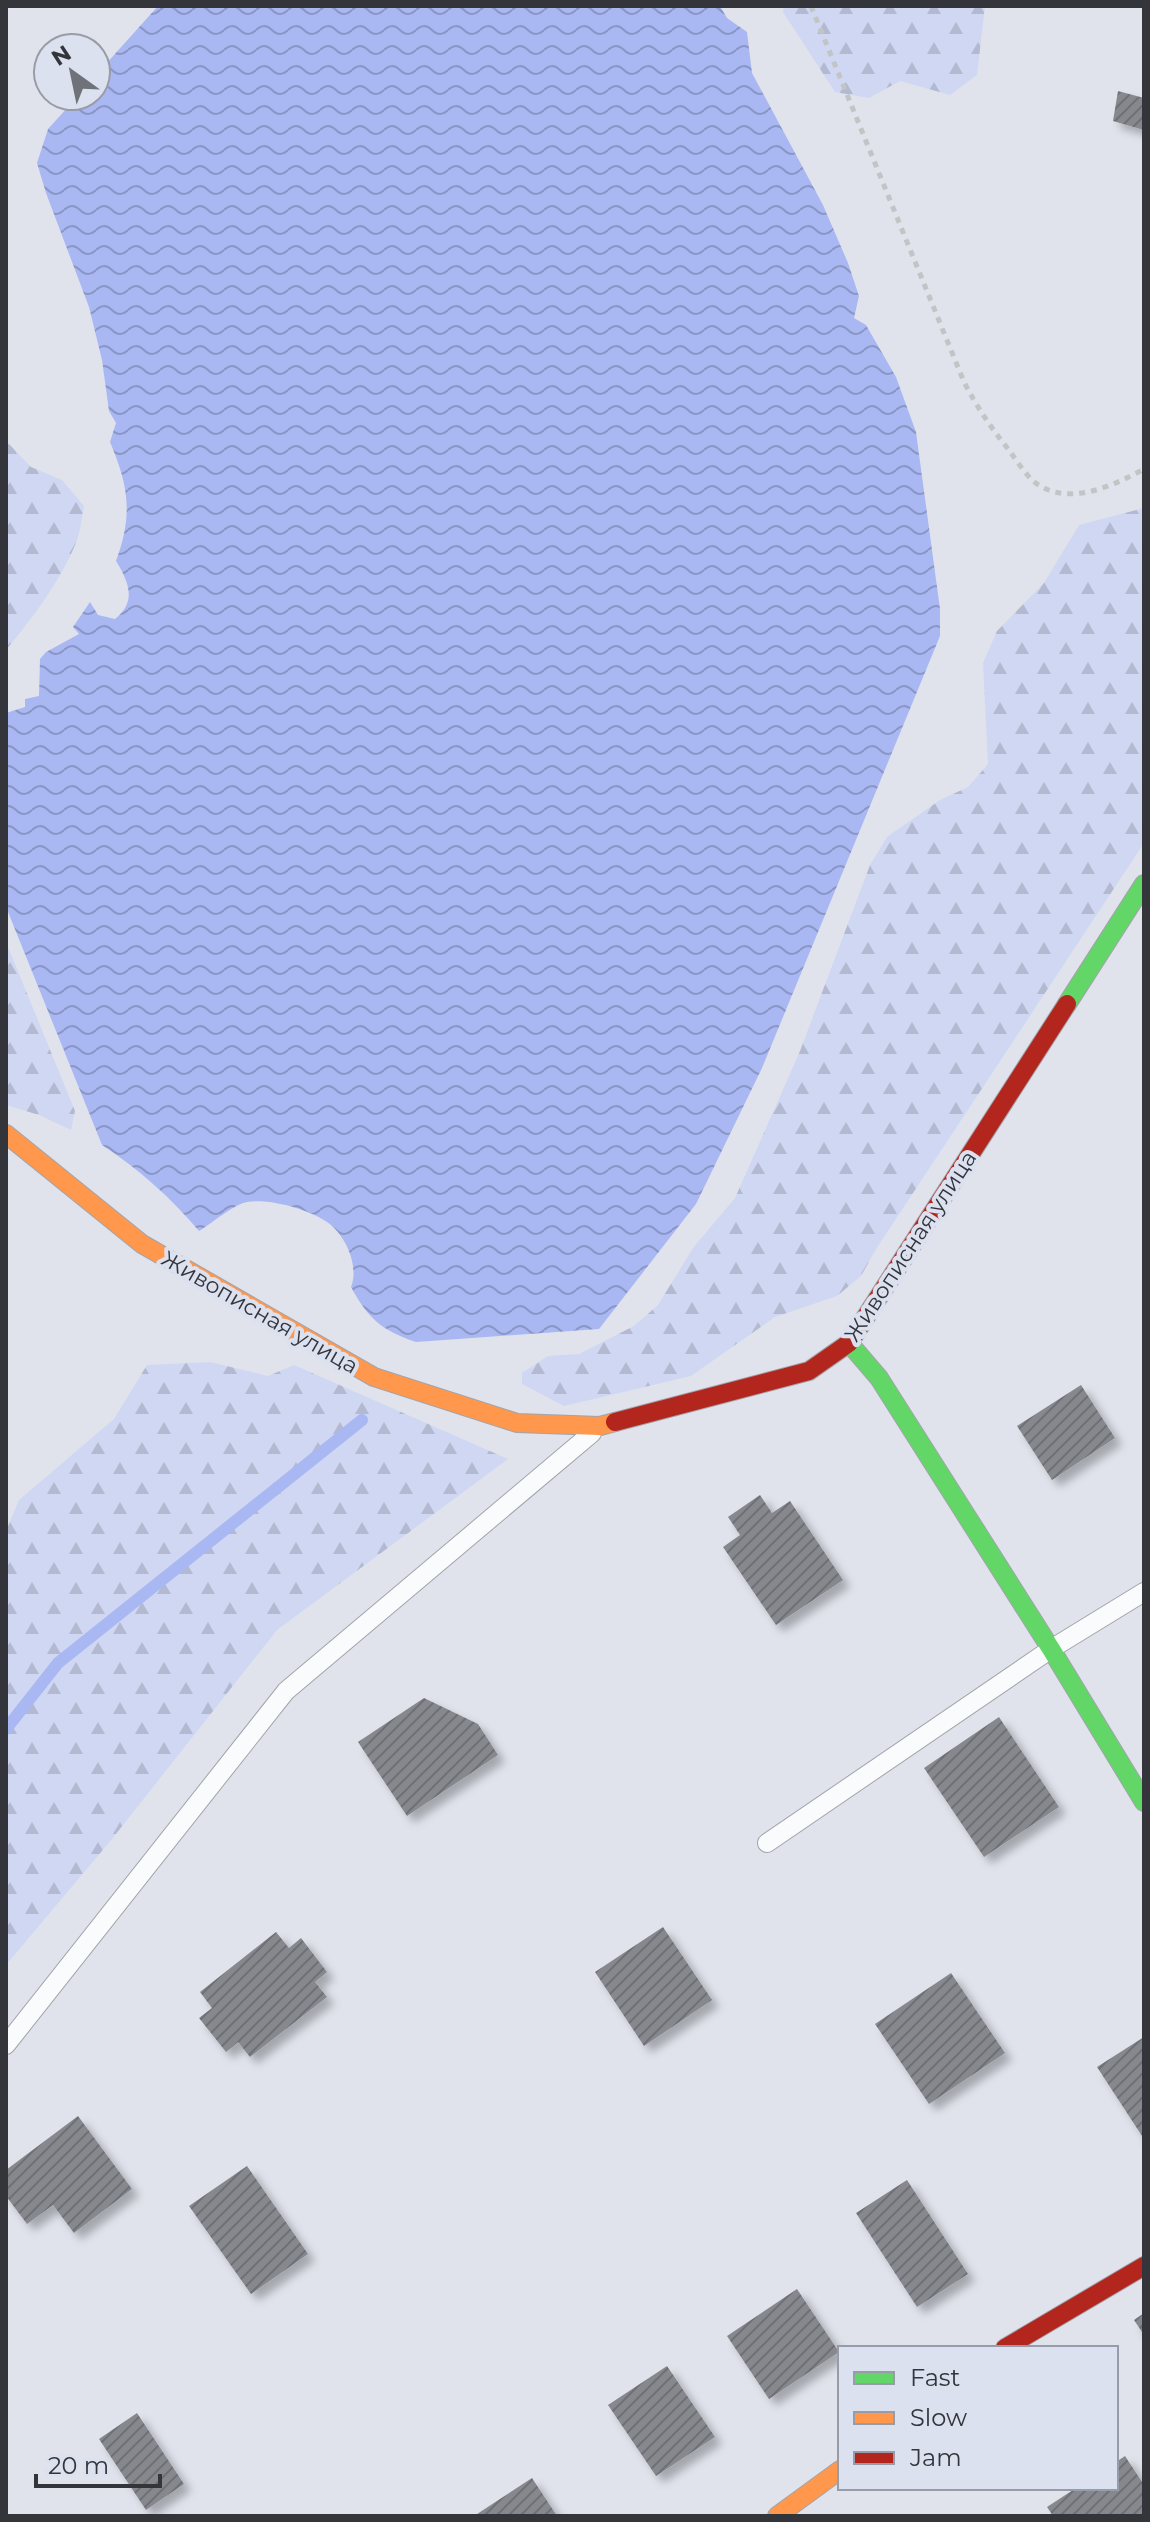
<svg xmlns="http://www.w3.org/2000/svg" width="1150" height="2522" font-family="Montserrat,sans-serif">
<style>
.forest{fill:url(#forest-firs)}
.water{fill:url(#water-waves)}
.lines{fill:none;stroke-linecap:round;stroke-linejoin:round}
.stream{stroke:#a9b8f2;stroke-width:12}
.building{fill:url(#building-hatch);filter:url(#shadow)}
.lane-casing{stroke:#a2a4ab;stroke-width:20}
.fast-casing{stroke:#a2a4ab;stroke-width:20}
.slow-casing{stroke:#a2a4ab;stroke-width:20}
.jam-casing{stroke:#a2a4ab;stroke-width:20}
.path{stroke:#c2c4c6;stroke-width:5;stroke-dasharray:6 6;stroke-linecap:butt}
.lane{stroke:#fafbfc;stroke-width:18}
.fast{stroke:#63d668;stroke-width:18}
.slow{stroke:#ff974d;stroke-width:18}
.jam{stroke:#b3261e;stroke-width:18}
.labels{text-anchor:middle;stroke-width:8;stroke-linejoin:round;paint-order:stroke}
.street-label{font-size:22px;fill:#33353b;stroke:#dce1f0}
</style>
<defs>
<pattern id="forest-firs" width="22" height="20" patternUnits="userSpaceOnUse" patternTransform="scale(2)"><rect width="22" height="20" fill="#d0d7f2"/><path d="M5 1l3.5 6h-7zM16 11l3.5 6h-7z" fill="#b3b9d0"/></pattern>
<pattern id="water-waves" width="16" height="10" patternUnits="userSpaceOnUse" patternTransform="scale(2)"><rect width="16" height="10" fill="#a9b8f2"/><path d="M0 5q4-4 8 0t8 0" fill="none" stroke="#8a96c5"/></pattern>
<pattern id="building-hatch" width="6" height="6" patternUnits="userSpaceOnUse" patternTransform="scale(2)"><rect width="6" height="6" fill="#86888e"/><path d="M-1 1l2-2M0 6l6-6M5 7l2-2" fill="none" stroke="#6e7075"/></pattern>
<filter id="shadow"><feDropShadow dx="7" dy="7" stdDeviation="4" flood-color="#0004"/></filter>
</defs>
<rect width="100%" height="100%" fill="#e0e3ec"/>
<path class="forest" d="M784,6H985L977,75L950,95L900,81L869,98L835,92L783,12Z
M6,438L9,444L31,467L62,480L84,506C82,516 81,527 78,537C65,575 32,619 6,650Z
M1144,508V843L876,1249L861,1276L837,1296L775,1317L691,1376L564,1406L522,1384V1373L548,1356L579,1354L634,1326L658,1305L693,1248L735,1198L800,1051L870,865L887,837L940,800L968,787L988,764L983,663L997,631L1044,583L1079,525Z
M6,942L75,1111L71,1130L39,1115L6,1105Z
M210,1362L268,1376L294,1365L508,1459L277,1630L112,1839L6,1965V1531L19,1500L114,1419L147,1365Z"/>
<path class="water" d="M158,6H720L727,18L747,32L752,73L823,205L848,263L859,296L854,318L866,325L896,377L916,432L940,609V636L762,1068L696,1204L599,1329L416,1342C383,1331 368,1319 351,1287C359,1267 347,1239 331,1225C313,1210 270,1198 247,1202C232,1205 213,1223 199,1231C171,1198 139,1169 102,1145L6,907V713L25,707V699L39,696L40,659L46,652L79,634L73,627L90,602L98,615L115,619C137,602 129,582 116,561C133,515 129,487 110,442L116,423L109,411L102,360L89,307L46,193L37,163L48,129L78,96H96V75Z"/>
<g class="lines">
<path class="stream" d="M6,1729L58,1663L362,1420"/>
</g>
<path class="building" d="M1118,91L1144,98V130L1113,121Z
M1081,1385L1115,1438L1052,1480L1017,1426Z
M760,1495L772,1513L790,1501L843,1580L776,1625L723,1547L740,1535L728,1517Z
M424,1698L478,1724L498,1755L407,1816L358,1742Z
M999,1717L1059,1807L984,1857L924,1768Z
M663,1927L712,2000L644,2046L595,1972Z
M276,1932L289,1948L301,1938L327,1972L315,1982L327,1997L250,2057L238,2042L226,2052L199,2018L212,2008L200,1992Z
M951,1973L1005,2053L929,2104L875,2024Z
M1144,2037V2139L1097,2067Z
M78,2116L132,2189L74,2233L53,2205L27,2224L6,2196V2170Z
M247,2166L308,2254L251,2294L189,2206Z
M907,2180L968,2274L917,2307L856,2213Z
M797,2289L839,2352L769,2399L727,2336Z
M1144,2313V2335L1134,2320Z
M667,2366L715,2437L656,2476L608,2405Z
M137,2413L184,2484L146,2510L99,2439Z
M1125,2456L1144,2485V2516H1053L1047,2507L1076,2488H1116V2462Z
M532,2478L557,2516H474Z"/>
<g class="lines">
<g class="lane-casing">
<path id="lane" d="M767,1843L1051,1649L1144,1592
M6,2045L286,1691L592,1433"/>
</g>
<g class="fast-casing">
<path id="fast" d="M1067,1004L1144,884
M849,1343L879,1378L1051,1649L1144,1802"/>
</g>
<g class="slow-casing">
<path id="slow" d="M6,1134L142,1244L374,1377L517,1423L600,1426L615,1422
M777,2516L840,2470"/>
</g>
<g class="jam-casing">
<path id="jam" d="M615,1422L809,1371L849,1343L1067,1004
M1005,2348L1144,2266"/>
</g>
<path class="path" d="M811,6L964,382C977,407 991,428 1009,450C1016,460 1024,472 1032,480C1065,509 1113,486 1144,469"/>
<use href="#lane" class="lane"/>
<use href="#fast" class="fast"/>
<use href="#slow" class="slow"/>
<use href="#jam" class="jam"/>
</g>
<g class="labels">
<g class="street-label">
<text transform="translate(910 1246) rotate(-57)" y="8">Живописная улица</text>
<text transform="translate(260 1312) rotate(30)" y="8">Живописная улица</text>
</g>
</g>
<rect width="1150" height="2522" fill="none" stroke="#33353b" stroke-width="16"/>
<rect x="838" y="2346" width="280" height="144" fill="#dce1f0" stroke="#989ca8" stroke-width="2"/>
<rect x="854" y="2372" width="40" height="12" fill="#63d668" stroke="#989ca8" stroke-width="2"/>
<text x="910" y="2386" font-size="24" fill="#33353b">Fast</text>
<rect x="854" y="2412" width="40" height="12" fill="#ff974d" stroke="#989ca8" stroke-width="2"/>
<text x="910" y="2426" font-size="24" fill="#33353b">Slow</text>
<rect x="854" y="2452" width="40" height="12" fill="#b3261e" stroke="#989ca8" stroke-width="2"/>
<text x="910" y="2466" font-size="24" fill="#33353b">Jam</text>
<g transform="translate(72 72) rotate(327)"><circle r="38" fill="#dce1f0" stroke="#989ca8" stroke-width="2"/>
<path d="M0-6L14 30L0 20L-14 30Z" fill="#707279"/>
<text y="-12" font-size="22" font-weight="bold" text-anchor="middle" fill="#33353b">N</text>
</g>
<path d="M36 2474v12h124v-12" fill="none" stroke="#33353b" stroke-width="4"/>
<text x="48" y="2474" font-size="24" fill="#33353b" stroke="#dce1f0" stroke-width="6" paint-order="stroke">20 m</text>
</svg>
